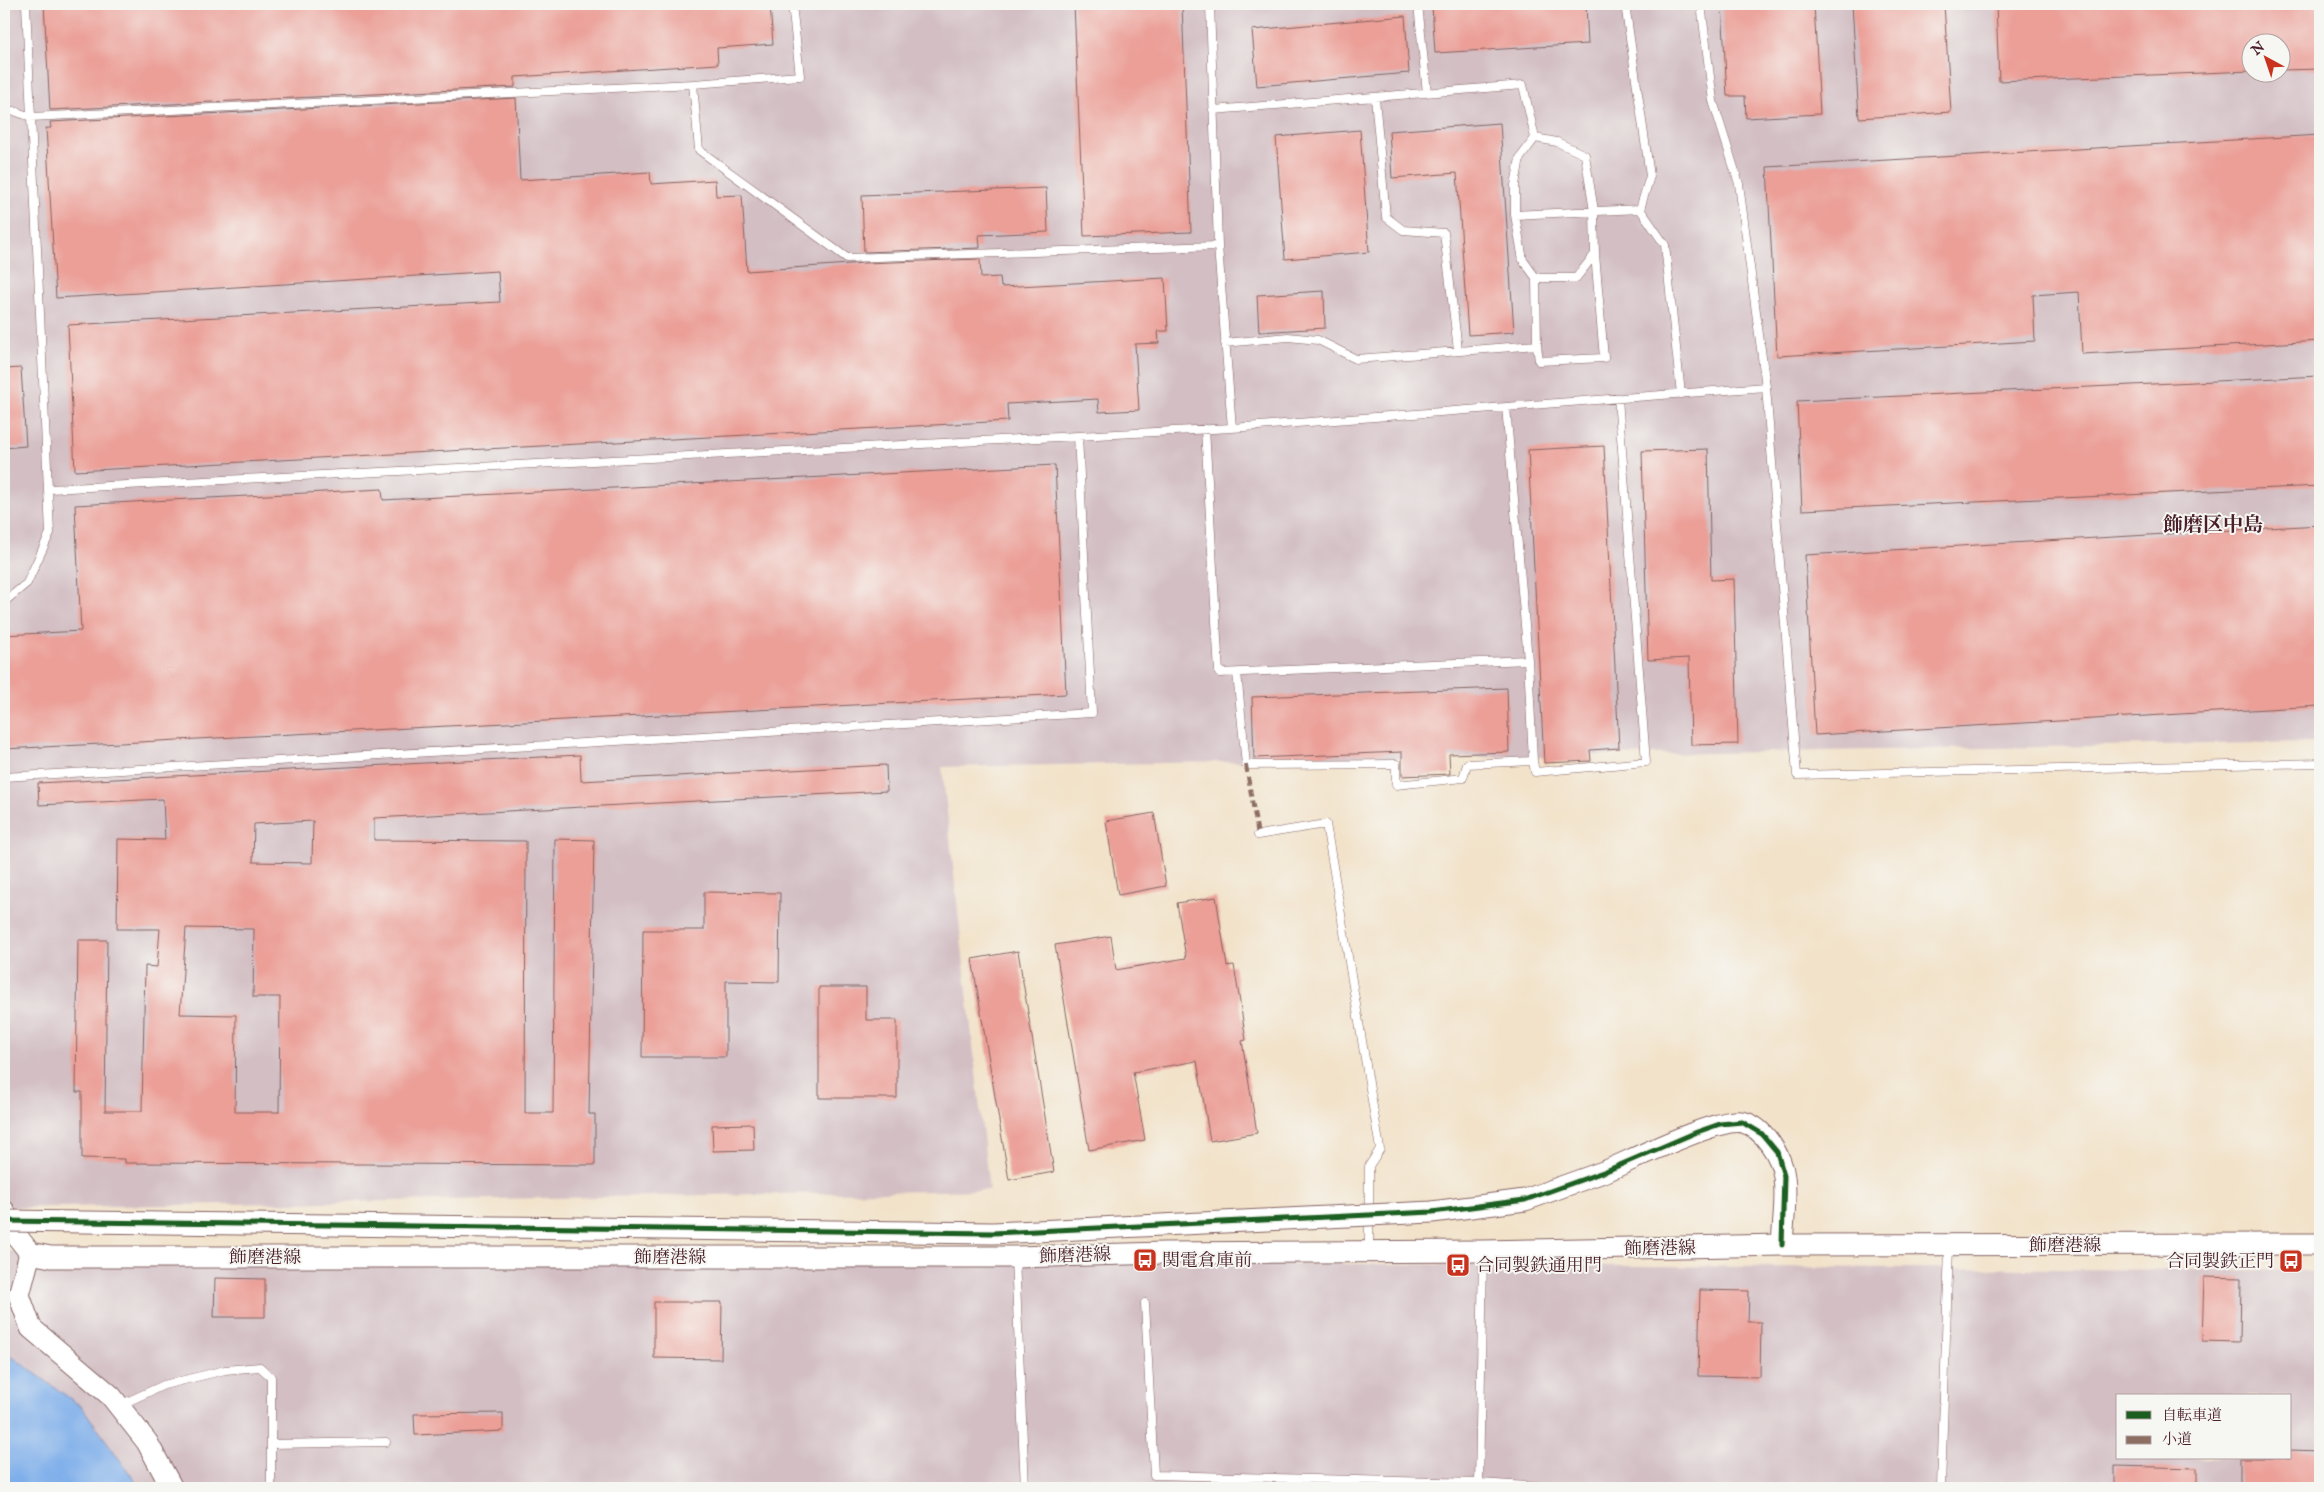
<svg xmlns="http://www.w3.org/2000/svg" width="2324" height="1492" font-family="'IM FELL English','Noto Serif JP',serif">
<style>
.industrial{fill:#d2bec3;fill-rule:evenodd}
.water{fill:#7fafea;stroke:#64678a}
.building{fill:#eb9f97;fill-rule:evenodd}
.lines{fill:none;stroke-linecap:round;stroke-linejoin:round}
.lane-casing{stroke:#856362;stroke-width:9}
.secondary-casing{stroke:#856362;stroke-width:23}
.lane{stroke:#fff;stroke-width:8}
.secondary{stroke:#fff;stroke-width:21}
.secondary-bridge-casing{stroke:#856362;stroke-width:23;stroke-linecap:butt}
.secondary-bridge{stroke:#fff;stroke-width:21}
.quiet{stroke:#8d6e63;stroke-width:4;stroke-dasharray:8 4;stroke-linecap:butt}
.cycleway-casing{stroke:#f6f6f2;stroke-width:8}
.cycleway{stroke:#1b5e20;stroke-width:5}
.labels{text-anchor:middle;stroke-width:4;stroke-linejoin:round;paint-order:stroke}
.street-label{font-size:18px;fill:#4a1f2b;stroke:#f6f6f2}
.poi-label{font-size:18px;fill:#4a1f2b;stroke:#f6f6f2;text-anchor:start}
.quarter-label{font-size:20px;font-weight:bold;fill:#4a1f2b;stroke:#f6f6f2}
</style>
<rect width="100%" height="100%" fill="#f6f6f2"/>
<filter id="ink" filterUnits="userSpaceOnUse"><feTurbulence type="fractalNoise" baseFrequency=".02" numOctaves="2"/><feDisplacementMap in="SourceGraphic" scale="10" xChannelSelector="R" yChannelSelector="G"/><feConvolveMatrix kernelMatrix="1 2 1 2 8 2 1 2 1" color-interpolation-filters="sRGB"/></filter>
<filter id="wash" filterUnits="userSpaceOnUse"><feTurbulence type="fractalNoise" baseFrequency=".0096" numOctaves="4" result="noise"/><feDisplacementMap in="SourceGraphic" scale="20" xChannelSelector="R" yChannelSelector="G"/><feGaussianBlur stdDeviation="1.12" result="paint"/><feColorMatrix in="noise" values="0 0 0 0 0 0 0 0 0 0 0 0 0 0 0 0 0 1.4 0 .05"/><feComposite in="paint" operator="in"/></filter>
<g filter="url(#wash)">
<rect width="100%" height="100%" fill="#f2e2c9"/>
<path class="industrial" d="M4,4H2320V742L942,767L989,1190L4,1208ZM2252,42H2282V72H2252Z
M4,1251L1090,1262L2320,1271V1488H137L135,1481L82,1407L4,1351ZM2118,1396H2290V1458H2118Z"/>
<path class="water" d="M4,1351L82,1407L135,1481L137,1488H4Z"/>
<g id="blocks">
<path class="building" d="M44,4H770L773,44L717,48L718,64L515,77V87L50,110Z
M1074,4H1182L1191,232L1084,236Z
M1468,4H1586L1588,44L1435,53L1432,6Z
M1722,4H1814L1820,114L1746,118L1745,96H1727Z
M1852,4H1944L1951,112L1859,118Z
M1996,4H2320V69L2282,70V42H2252V71L1999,81Z
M1405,16L1409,73L1257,86L1252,30Z
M516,98L520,180L650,172L651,184L715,180L716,196L742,195L747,271L864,263L980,259L981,278L1000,277L1001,287L1165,278L1168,331H1158L1159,343L1135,344L1139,410L1099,412L1098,399L1007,404L1008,421L75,471L68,325L500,302L498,271L56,298L46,128H51L50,122Z
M1500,123L1514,332L1468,335L1457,173L1392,178L1389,131Z
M1360,130L1369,252L1285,259L1276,137Z
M2320,135V341L2082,354L2079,292L2033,295L2035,341L1777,356L1767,167Z
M1046,188L1048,232L979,235L980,248L864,252L862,195Z
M1324,291L1325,328L1259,332L1257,295Z
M21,368L26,446L4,448V369Z
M2320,376V486L1802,510L1797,401Z
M1604,446L1619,748L1590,750L1591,761L1544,763L1528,450Z
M1708,449L1711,580L1734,579L1738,744L1691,745L1689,658L1648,660L1642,451Z
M1055,465L1066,694L4,749V635L81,631L75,505L382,489L383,500Z
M2320,525V706L1815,735L1805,555Z
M1507,688L1509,752L1449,754L1450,774L1402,776V752L1254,758L1252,697Z
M580,755L581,781L886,765L887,791L374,818V840L526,841L525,1113H553L555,839L594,840L589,1114H595V1165L125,1163V1159L82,1158V1092H76L78,940H107L105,1111H142L145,966L157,967L160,929H117L118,839L165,840L163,799L39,805L38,783ZM313,821L312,863L253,862L254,824ZM186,928L254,929L253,997H280L279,1112H235L236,1015L180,1014Z
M1154,813L1166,886L1118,895L1106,821Z
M704,892L780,893L779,982L726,981V1057H642L643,930H704Z
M1216,897L1227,966L1234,965L1246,1040L1242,1041L1257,1133L1210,1141L1197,1061L1133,1072L1145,1140L1089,1150L1055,945L1111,936L1116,970L1186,958L1177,903Z
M1018,951L1054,1172L1009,1180L972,959Z
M819,987H866V1020H897V1098H819Z
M753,1124L754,1150L713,1151L712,1125Z
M2204,1277L2241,1278L2240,1342L2202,1341Z
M215,1278L265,1279V1317H214Z
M1700,1290L1749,1291L1748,1322H1761L1760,1377L1698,1376Z
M654,1302H722L721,1359L654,1358Z
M503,1413V1431L415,1435L414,1414Z
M2290,1450L2320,1451V1488H2240V1458H2290Z
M2115,1466L2197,1468V1488H2115Z"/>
</g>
</g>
<g filter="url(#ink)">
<use href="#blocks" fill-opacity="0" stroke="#856362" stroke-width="1"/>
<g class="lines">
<g class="lane-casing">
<path id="lane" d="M26,4L31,117L693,84L699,150L847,258L1218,246
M1210,4L1218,246L1232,428
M1418,4L1427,93
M1701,4L1713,101L1739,184L1766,387L1797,775L2320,763
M693,84L800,76L792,4
M1375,98L1386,217L1403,230L1444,233L1458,350
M1213,110L1523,85L1535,138L1557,142L1585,155L1594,211L1595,254L1604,358L1539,361L1537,345L1356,359L1318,340L1288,337L1225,343
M4,112L14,111L31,117L50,533L27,583L4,602
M1535,138L1520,158L1515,185V215L1523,260L1536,278L1537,345
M1640,209L1665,245L1681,394
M1515,215L1640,209L1650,176L1625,4
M1536,278H1576L1595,254
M1205,429L1219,673L1528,660L1506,407
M50,489L1232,428L1766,387
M1237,673L1246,765L1396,764V785L1463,778L1467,764L1533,761L1528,660
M1533,761L1535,772L1646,762L1618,398
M4,777L1092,713L1078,436
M1258,835L1326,824L1380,1149L1369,1166V1251
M1015,1258L1025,1488
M1145,1303L1154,1475L1479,1483L1558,1488
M120,1405L164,1385L225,1370L260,1367L271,1377V1488
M271,1444L386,1442
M1479,1487L1483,1253
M1941,1488L1949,1246"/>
</g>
<g class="secondary-casing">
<path id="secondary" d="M1606,1171C1632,1160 1718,1117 1742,1122C1763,1126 1782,1157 1784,1177C1787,1199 1783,1223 1782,1245
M4,1211L16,1235L30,1253L51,1257H1015L1164,1253L1483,1251L1782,1245L2320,1244
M30,1253L19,1295L31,1328L111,1396L147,1442L172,1488"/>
</g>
<use href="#lane" class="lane"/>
<use href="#secondary" class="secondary"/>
<g class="secondary-bridge-casing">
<path id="secondary-bridge" d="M4,1221L993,1233L1432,1212L1525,1200L1606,1171"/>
</g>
<use href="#secondary-bridge" class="secondary-bridge"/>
<path class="quiet" d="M1246,765L1258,835"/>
<g class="cycleway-casing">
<path id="cycleway" d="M4,1221L993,1233L1432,1212L1525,1200L1606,1171L1697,1132L1720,1124L1742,1122L1762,1134L1777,1152L1784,1176L1782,1245"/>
</g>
<use href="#cycleway" class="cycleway"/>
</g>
</g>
<defs>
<g id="bus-square" transform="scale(1.25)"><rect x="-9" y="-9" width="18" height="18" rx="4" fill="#c8321e" stroke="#f6f6f2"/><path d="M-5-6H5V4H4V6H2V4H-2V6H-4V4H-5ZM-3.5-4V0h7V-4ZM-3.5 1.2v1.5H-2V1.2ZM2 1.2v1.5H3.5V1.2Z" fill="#fff"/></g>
</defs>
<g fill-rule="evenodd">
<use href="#bus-square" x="1145" y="1260"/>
<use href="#bus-square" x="2291" y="1261"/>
<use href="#bus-square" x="1458" y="1265"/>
</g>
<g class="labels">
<g class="street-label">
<text x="2065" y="1251">飾磨港線</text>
<text transform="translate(1660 1248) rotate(-1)" y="6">飾磨港線</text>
<text transform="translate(1075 1255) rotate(-2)" y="6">飾磨港線</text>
<text x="265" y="1263">飾磨港線</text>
<text x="670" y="1263">飾磨港線</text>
</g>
<g class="poi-label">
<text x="1162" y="1266">関電倉庫前</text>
<text x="2274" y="1267" text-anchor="end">合同製鉄正門</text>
<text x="1476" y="1271">合同製鉄通用門</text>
</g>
<g class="quarter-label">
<text x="2213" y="531">飾磨区中島</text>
</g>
</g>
<rect width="2324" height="1492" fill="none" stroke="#f6f6f2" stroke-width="20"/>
<rect x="2116" y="1394" width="175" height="65" fill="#f6f6f2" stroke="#b1a0a2"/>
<rect x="2126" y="1411" width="25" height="8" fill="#1b5e20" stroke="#b1a0a2"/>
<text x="2162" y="1420" font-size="15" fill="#4a1f2b">自転車道</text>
<rect x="2126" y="1436" width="25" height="8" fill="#8d6e63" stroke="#b1a0a2"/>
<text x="2162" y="1444" font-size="15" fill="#4a1f2b">小道</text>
<g transform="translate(2266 58) rotate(320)"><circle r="24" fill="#f6f6f2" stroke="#b1a0a2"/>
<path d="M0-4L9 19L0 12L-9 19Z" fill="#c8321e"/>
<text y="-8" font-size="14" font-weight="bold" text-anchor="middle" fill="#4a1f2b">N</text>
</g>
</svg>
